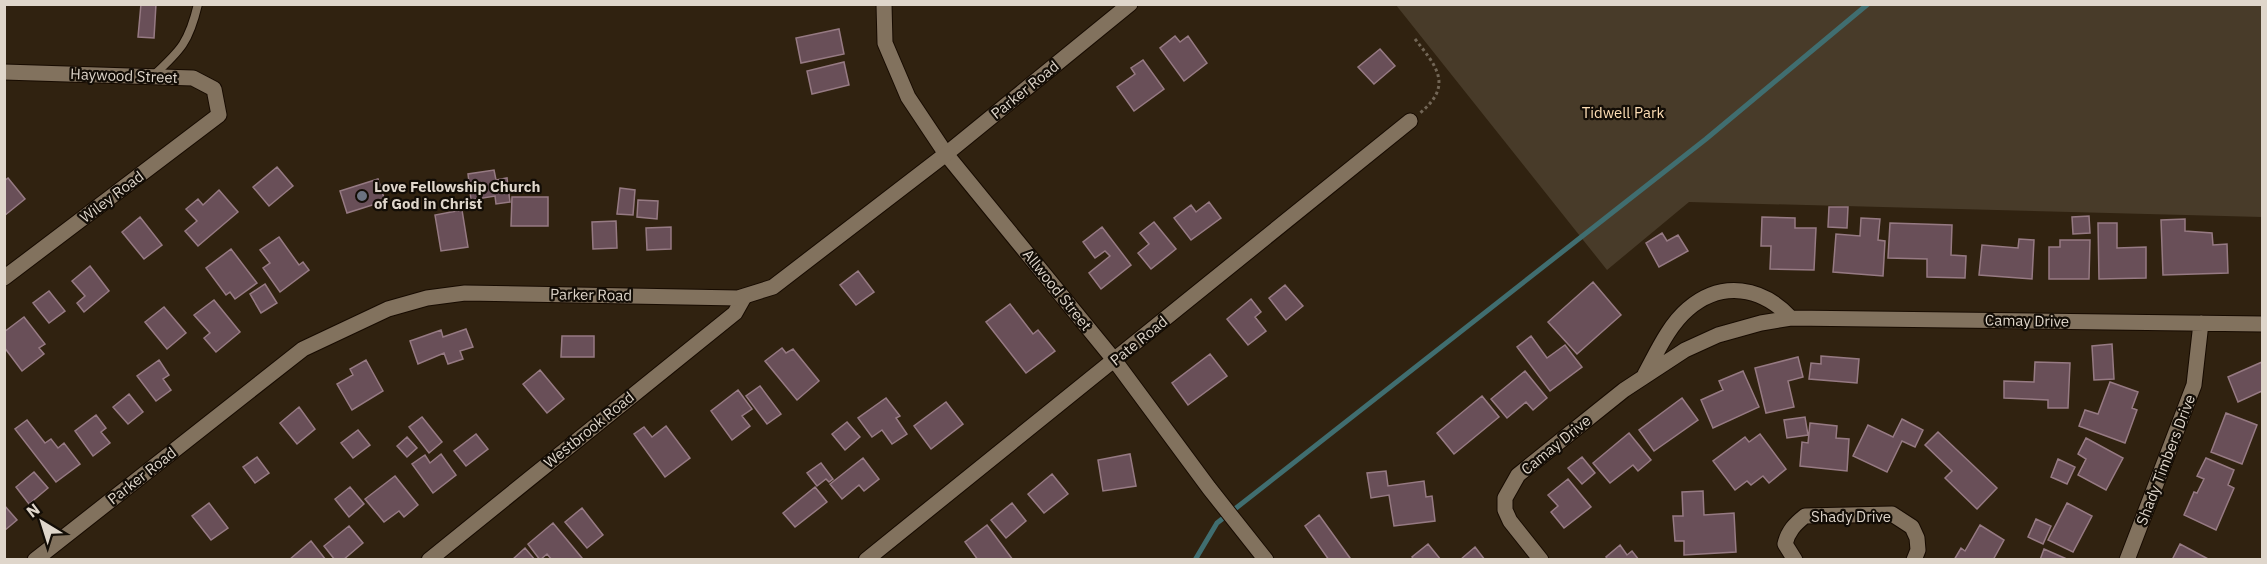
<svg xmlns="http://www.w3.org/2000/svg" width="2267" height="564" font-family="'IBM Plex Sans',sans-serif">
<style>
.green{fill:#483b29}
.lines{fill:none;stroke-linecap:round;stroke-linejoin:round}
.stream{stroke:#406e70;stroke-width:5}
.building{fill:#694f58;stroke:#967a83;stroke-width:1.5}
.service-casing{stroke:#170b00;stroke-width:10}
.minor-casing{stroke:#170b00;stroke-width:17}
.secondary-casing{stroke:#170b00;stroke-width:17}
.path{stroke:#726656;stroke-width:3;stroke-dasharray:3 3;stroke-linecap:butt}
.service{stroke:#82725e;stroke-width:8}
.minor{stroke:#82725e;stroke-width:15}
.secondary{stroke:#82725e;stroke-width:15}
.worship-dot{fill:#6b7280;stroke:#130d06;stroke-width:2}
.labels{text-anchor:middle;stroke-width:4.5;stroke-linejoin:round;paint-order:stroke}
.street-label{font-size:15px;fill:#dfd6cb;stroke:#130d06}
.park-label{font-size:15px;fill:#fedeb5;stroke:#130d06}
.poi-label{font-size:15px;font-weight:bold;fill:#dfd6cb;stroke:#130d06;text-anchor:start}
</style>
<rect width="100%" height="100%" fill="#302210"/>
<path class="green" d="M1396,5H2262V217L1689,202L1607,270Z"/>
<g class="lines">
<path class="stream" d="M1195,560L1217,523L1706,139L1868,4"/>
</g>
<path class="building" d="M141,4H156L154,38L138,37Z
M839,29L844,54L801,63L796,38Z
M1175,36L1180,42L1188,36L1207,63L1184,81L1160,48Z
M1380,49L1395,66L1374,84L1358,67Z
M1143,60L1164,89L1134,111L1117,87L1135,74L1131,68Z
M844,62L849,85L812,94L807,71Z
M277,167L293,186L269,206L253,187Z
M494,170L496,180L507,178L510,202L496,204L495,196L471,200L468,174Z
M8,178L25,199L4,216V181Z
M378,179L385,201L347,213L340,191Z
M620,188L635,190L633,215L617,214Z
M219,190L238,212L198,246L185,231L197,221L186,209L198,199L203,205Z
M512,197H548V226H511Z
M638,200L658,201L657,219L637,217Z
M1209,202L1221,218L1191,240L1174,218L1191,205L1196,212Z
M1829,207H1848L1847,228L1828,227Z
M462,210L468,247L441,251L435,215Z
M2089,216L2090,233L2073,234L2072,217Z
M140,217L162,245L144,259L122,232Z
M1762,217L1795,218V228H1816L1814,270L1770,269L1771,246H1761Z
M1861,218L1880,219L1878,240L1885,241L1883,276L1833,272L1836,234L1860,236Z
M2185,219V231L2212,233L2213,245L2227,244L2228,273L2163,275L2161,220Z
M616,221L617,248L593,249L592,222Z
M1154,222L1176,249L1151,269L1138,253L1149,244L1140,233Z
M1890,223L1952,225L1951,255L1966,256L1965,278L1927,277V259L1888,258Z
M2098,223H2117V248L2146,247V278L2099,279Z
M671,227V249L647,250L646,228Z
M1102,227L1131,265L1101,289L1089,273L1110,256L1105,251L1095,258L1083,242Z
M1662,233L1667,241L1678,235L1688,251L1659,267L1646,243Z
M279,237L299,265L303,262L309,270L280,292L263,268L270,263L260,250Z
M2019,239L2034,240L2032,279L1979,275L1982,245L2018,248Z
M2060,240H2090L2089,279H2049V247H2060Z
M231,249L257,283L235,299L230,292L226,295L206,268Z
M90,266L109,291L84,312L77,303L85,296L72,281Z
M858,271L874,292L856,305L840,285Z
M1593,282L1621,315L1577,354L1548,322Z
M265,284L277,303L261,313L250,294Z
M1285,285L1303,306L1286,320L1269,298Z
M49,291L65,311L49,323L33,303Z
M1251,299L1261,312L1255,317L1266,331L1248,345L1227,319Z
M214,300L240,332L216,352L204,338L210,333L194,315Z
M1010,304L1033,334L1038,330L1055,351L1026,373L986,322Z
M164,307L186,333L167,349L145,322Z
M24,317L45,344L39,348L44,354L22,371L4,347V332Z
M466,329L473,347L460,351L463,359L448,364L444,353L418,364L410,341L441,330L443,337Z
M562,336H594V357H561Z
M1531,336L1547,358L1565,345L1582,367L1550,391L1517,347Z
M2112,344L2114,379L2094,380L2092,346Z
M782,348L786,353L793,349L819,381L797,400L765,361Z
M1210,354L1227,376L1188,405L1172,383Z
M1821,356L1859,359L1857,383L1809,379L1811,363L1821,364Z
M1798,357L1803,377L1788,381L1794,407L1766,413L1755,368Z
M159,360L169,375L163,379L171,390L156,401L137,376Z
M366,360L383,391L352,410L337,384L353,375L350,369Z
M2035,362L2070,363L2068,408H2048V400L2004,398V381L2034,382Z
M2262,362V391L2238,402L2228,377Z
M540,370L564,399L547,413L523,384Z
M1525,371L1547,398L1533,410L1526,402L1507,418L1491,399Z
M1743,371L1759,407L1713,428L1701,400L1723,390L1719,381Z
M2110,382L2138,392L2132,408L2137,410L2125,443L2079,426L2085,410L2098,414Z
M760,386L781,414L767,424L746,396Z
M738,390L752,409L742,416L750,426L732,440L711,411Z
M129,394L143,412L128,424L113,407Z
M1482,396L1499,417L1454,454L1437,433Z
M886,398L900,416L896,418L907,434L892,444L882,430L872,437L858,418Z
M1682,398L1698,420L1654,451L1639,430Z
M946,402L963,424L931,449L914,426Z
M299,407L315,429L297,444L280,423Z
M2226,413L2257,425L2242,464L2211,452Z
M96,415L106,428L101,432L110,443L93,456L75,431Z
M422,417L442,442L429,453L409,427Z
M1805,417L1808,435L1787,438L1784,420Z
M1902,419L1923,430L1915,447L1902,441L1887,472L1853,456L1868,425L1893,437Z
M27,420L45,443L51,439L58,448L64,443L80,464L56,482L15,429Z
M847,422L860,437L845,450L832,434Z
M1810,423L1837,426L1836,438L1849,439L1847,471L1800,466L1802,442L1808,443Z
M666,426L690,458L665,477L634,434L644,427L652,437Z
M358,430L370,445L353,458L341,443Z
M1938,432L1997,488L1977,509L1945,478L1952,471L1925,445Z
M1629,433L1651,460L1638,471L1633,465L1610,483L1593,463Z
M476,434L488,449L466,466L454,451Z
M1760,434L1786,469L1769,483L1763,476L1751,485L1747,481L1735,490L1713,461L1745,437L1749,442Z
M407,437L417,448L407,457L397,446Z
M2086,438L2123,458L2106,490L2078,475L2086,459L2078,454Z
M441,454L456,475L433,493L412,464L425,455L430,463Z
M1130,454L1136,486L1103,491L1098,460Z
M257,457L269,473L255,483L243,467Z
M1582,457L1595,473L1582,484L1568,468Z
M863,458L879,479L864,491L859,485L842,499L830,484Z
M2206,458L2234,470L2228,485L2234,488L2216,530L2184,515L2194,492L2197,493L2204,479L2197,476Z
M2058,459L2075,467L2067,484L2051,477Z
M821,463L833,479L829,482L826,479L817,486L807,473Z
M1386,471L1388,486L1424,481L1426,497L1432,496L1435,521L1394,526L1389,495L1371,498L1367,473Z
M34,472L48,488L29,504L16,487Z
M1052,474L1068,494L1044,513L1028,494Z
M395,476L418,505L404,517L399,511L384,522L365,499Z
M1568,479L1591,507L1564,528L1551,512L1558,506L1548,495Z
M350,487L364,504L349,517L335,499Z
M815,487L827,502L795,527L783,513Z
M1703,491L1704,515L1734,513L1736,552L1684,555V541H1675L1673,516H1683L1682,492Z
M209,503L228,528L211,540L192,516Z
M1012,503L1026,521L1006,538L991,520Z
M2067,503L2092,516L2073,552L2048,540Z
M4,505L17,520L4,531Z
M582,508L603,535L587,548L565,522Z
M1319,515L1350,558L1348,560H1329L1305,526Z
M2036,519L2051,526L2043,544L2028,537Z
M553,523L582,558L580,560H552L547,554L540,560L528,544Z
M987,525L1013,560H978L965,542Z
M1980,525L2004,540L1993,560H1954L1961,548L1965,551Z
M349,526L363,543L343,560H335L324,546Z
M311,541L326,560H289Z
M1428,544L1441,560H1414L1412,557Z
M2180,544L2210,560H2172Z
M1620,545L1627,555L1632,551L1639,560H1608L1606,557Z
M1475,547L1485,560H1460Z
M525,548L535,560H512Z
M2044,549L2069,560H2040Z"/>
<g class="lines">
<g class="service-casing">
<path id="service" d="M154,75C181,50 189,42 198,4"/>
</g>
<g class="minor-casing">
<path id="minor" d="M884,4L885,43L908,97L946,154L1115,361L1209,488L1266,560
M4,72L193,78L214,89L219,115L4,278
M1645,374C1657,352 1669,325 1688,309C1722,280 1762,287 1791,318
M429,560L735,313L744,297
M866,560L1410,121
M1541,560L1510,521L1505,510V498L1518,475L1624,390L1685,350L1718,335L1761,323L1791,318L2262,324
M1795,560L1785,544C1788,531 1795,524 1805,516L1892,514L1912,527L1917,538L1918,550L1914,560
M2127,560L2194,385L2201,323"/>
</g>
<g class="secondary-casing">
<path id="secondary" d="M35,560L303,349L388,309L427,298L465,293L738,298L773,287L946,154L1130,4"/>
</g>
<path class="path" d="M1415,39C1436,66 1454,85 1420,113"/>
<use href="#service" class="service"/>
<use href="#minor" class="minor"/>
<use href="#secondary" class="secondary"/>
</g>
<circle class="worship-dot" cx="362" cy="196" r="6"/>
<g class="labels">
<g class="street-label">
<text transform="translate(124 76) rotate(2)" y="5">Haywood Street</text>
<text transform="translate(1025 90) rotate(-39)" y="5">Parker Road</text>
<text transform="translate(112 197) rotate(-37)" y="5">Wiley Road</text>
<text transform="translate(1057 290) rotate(51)" y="5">Allwood Street</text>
<text transform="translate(591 295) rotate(1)" y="5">Parker Road</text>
<text transform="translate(2027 321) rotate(1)" y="5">Camay Drive</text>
<text transform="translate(1139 341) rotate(-39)" y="5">Pate Road</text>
<text transform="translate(589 430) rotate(-39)" y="5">Westbrook Road</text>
<text transform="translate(1556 445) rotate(-39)" y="5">Camay Drive</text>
<text transform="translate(2166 460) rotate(-69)" y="5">Shady Timbers Drive</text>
<text transform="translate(142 476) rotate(-38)" y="5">Parker Road</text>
<text x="1851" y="522">Shady Drive</text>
</g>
<g class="park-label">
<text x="1623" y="118">Tidwell Park</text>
</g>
<g class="poi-label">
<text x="374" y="192">Love Fellowship Church<tspan x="374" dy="17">of God in Christ</tspan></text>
</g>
</g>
<rect width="2267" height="564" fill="none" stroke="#dfd6cb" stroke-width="12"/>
<g transform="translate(42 522) rotate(322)" stroke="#130d06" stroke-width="4.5" paint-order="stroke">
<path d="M0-4.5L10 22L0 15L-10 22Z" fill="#dfd6cb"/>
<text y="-9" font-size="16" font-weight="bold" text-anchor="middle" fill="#dfd6cb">N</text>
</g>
</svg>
